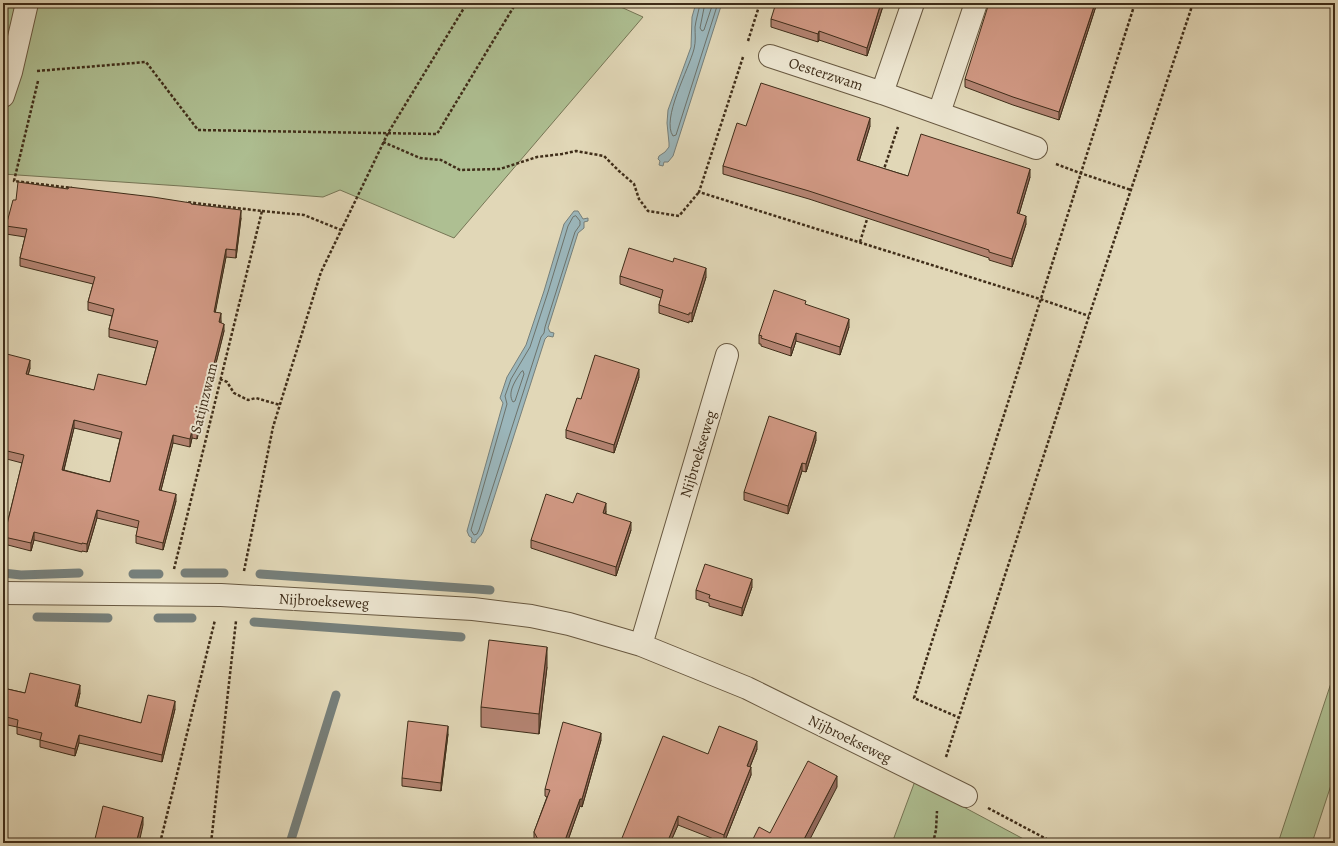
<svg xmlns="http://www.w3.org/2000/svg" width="1338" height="846" font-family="Alegreya,serif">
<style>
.green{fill:#aebf92;stroke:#767656}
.water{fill:#9bb6bb;stroke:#767f7a}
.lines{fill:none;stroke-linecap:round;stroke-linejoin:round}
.shore{stroke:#6d726a;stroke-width:1}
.stream{stroke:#767f7a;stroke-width:9}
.minor-casing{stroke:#685840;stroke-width:24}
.path{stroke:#3f2d19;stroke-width:2.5;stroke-dasharray:3 2;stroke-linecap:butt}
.minor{stroke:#ece5d0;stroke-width:22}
.wall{fill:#b38371;stroke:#3f2d19;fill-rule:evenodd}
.shaded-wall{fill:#926a5c;stroke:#3f2d19}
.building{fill:#d09883;stroke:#3f2d19;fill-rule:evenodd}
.labels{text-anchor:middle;stroke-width:4;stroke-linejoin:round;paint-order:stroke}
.street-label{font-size:15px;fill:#3f2d19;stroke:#ece5d0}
</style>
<rect width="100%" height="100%" fill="#e1d7b7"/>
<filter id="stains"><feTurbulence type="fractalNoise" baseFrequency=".005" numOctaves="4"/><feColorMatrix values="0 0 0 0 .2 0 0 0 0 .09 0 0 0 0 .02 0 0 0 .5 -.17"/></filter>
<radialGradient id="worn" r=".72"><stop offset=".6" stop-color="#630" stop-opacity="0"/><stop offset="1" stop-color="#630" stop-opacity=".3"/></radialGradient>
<path class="green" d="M3,3H612L643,17L454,238L340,190L323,197L181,186L3,174Z
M1335,671V773L1312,843H1278Z
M915,781L1031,843H892Z"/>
<path class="water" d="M696,3H722L673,156L668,162H664L663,166L659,165L660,161L658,159L659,156L665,152L669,147V143L667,123L668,110L691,47L692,17Z
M574,211H578L583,219L588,218V221L584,222V228L578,233L548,328L550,332L554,333L553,337L548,336L545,339L483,532C481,537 477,538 475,543L471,542L472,538L469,536L467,531L503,403L500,398L507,377L526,345L544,291L564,224Z"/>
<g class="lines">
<path class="shore" d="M700,3C699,11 696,19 695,27C695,35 696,41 694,49C689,69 661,119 673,136L676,135L718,3
M705,3L700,28L702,31L704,30L713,3
M576,216L580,221V225L575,232L545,327L544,333L541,337L479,530L477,534L474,535L471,530L507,404L505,396L511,379L530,347L548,292L568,226L573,217Z
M523,371L524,374L515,401L513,402C507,393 515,381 521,372Z"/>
<path class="stream" d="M3,573L21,575L79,573
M185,573H224
M133,574H159
M260,574L490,590
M37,617L108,618
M158,618H192
M254,622L461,637
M290,843L336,695"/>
<g class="minor-casing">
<path id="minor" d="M770,56L882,93L1036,148
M882,93L913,3
M3,96L11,72L27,3
M939,113L976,3
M3,593L221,595L473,609L531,616L569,624L641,645L747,688L966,796
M641,645L727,355"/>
</g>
<path class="path" d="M748,41L760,3
M743,57L699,192L1040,299L1089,316
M37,71L146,62L198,130L437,134L516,3
M38,81L14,181L72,188
M383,142L420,158L441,160L460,170L500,169L537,157L562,154L576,151L604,156L619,171L634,184L639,199L648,211L679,216L699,192
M1056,164L1080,173L1131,190
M883,172L898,127
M262,211L304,215L341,230
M860,242L868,216
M220,379L227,382L234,393L248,400L256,398L280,405
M174,569L262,211L186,202
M244,571L273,427L321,272L388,133L467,3
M960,718L914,698L1135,3
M946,757L1089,316L1193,3
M988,808L1054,843
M160,843L215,620
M211,843L236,621
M933,843L936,830L937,811"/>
<use href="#minor" class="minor"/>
</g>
<path class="wall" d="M884,3L867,56L819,40L818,42L771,27V19Z
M1097,3L1059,120L1013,105L965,87V79Z
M746,126H870L859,161L908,176L1030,177L1019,214L1026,224L1012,267L989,260V258L809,199L723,174V166Z
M16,200L191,204L241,218L236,258L226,257L215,312L221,321V323L224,331L197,439L192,438L190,447L173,443L161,490L176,501L163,550L136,543V536L138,528L97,518L87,552L82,551V552L34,540L31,551L4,544V537L22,463L3,458V353L30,368L28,375L94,390L146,385L156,348L109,337V329L112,316L88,310V302L93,284L20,266V258L25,237L6,234V226ZM74,428L120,439L110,482L64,470Z
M620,276L706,277L692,322L689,321V323L659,313V305L661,298L620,284Z
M806,305L849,327L840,355L796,341L791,356L761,346V344H759V335Z
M639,377L614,453L566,438V430L581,399Z
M816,440L806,472L802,471L788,514L744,500V492Z
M573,503L606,511V514L631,530L616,576L531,548V540Z
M752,587L742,616L709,606V603L696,599V590Z
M547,667L539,734L481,727V707Z
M3,688L25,693H80L77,707L141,723L175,709L162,762L79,743L75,756L40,747V740L17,734V727L3,724Z
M448,734L441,791L402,786V778Z
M601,740L582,807L580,806L567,843H536L534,839V832L547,797L545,796V789Z
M757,749L750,767L751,775L724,843L678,825L670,843H620L708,754Z"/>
<path class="shaded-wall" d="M881,3H884L867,56V48Z
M1095,3H1097L1059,120V112Z
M819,31V40L818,42V34Z
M870,118V126L857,168V160Z
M1030,169V177L1017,221V213Z
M241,210V218L236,258V250Z
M1026,216V224L1012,267V259Z
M226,249V257L214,319V312Z
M706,268V277L692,322V313Z
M221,313V321L219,330V322Z
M849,319V327L840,355V347Z
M224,324V331L197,439V431Z
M796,333V341L791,356V348Z
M30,360V368L26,382V374Z
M639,369V377L614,453V445Z
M74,420V428L62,477V470Z
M192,430V438L190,447V439Z
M816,432V440L806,472V464Z
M173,435V443L159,498V490Z
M802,463V471L788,514V506Z
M176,494V501L163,550V543Z
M606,503V511L603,521V513Z
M97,510V518L87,552V544Z
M631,522V530L616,576V567Z
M34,532V540L31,551V543Z
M752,579V587L742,616V608Z
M547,647V667L539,734V714Z
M80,685V693L75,714V706Z
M175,701V709L162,762V755Z
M448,726V734L441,791V783Z
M601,733V740L582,807V799Z
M79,735V743L75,756V749Z
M757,741V749L747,774V766Z
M751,767V775L724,843V835Z
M837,776V787L808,843H802Z
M580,799V806L567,843H564Z
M678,816V825L670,843H667Z
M143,817V825L139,843H136Z"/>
<path class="building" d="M776,3H881L867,48L819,31L818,34L771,19Z
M989,3H1095L1059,112L1013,97L965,79Z
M761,83L870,118L857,160L898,173L908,176L921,134L1030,169L1017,213L1026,216L1012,259L989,252V250L809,191L723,166L737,123L746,126Z
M18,182L68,189L69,187L153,197L191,203V204L241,210L236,250L226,249L214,312L221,313L219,322L224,324L197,431L192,430L190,439L173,435L159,490L176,494L163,543L136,536L139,521L97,510L87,544L82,543V544L34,532L31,543L4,537L24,455L3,450V353L30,360L26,374L94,390L98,374L146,385L158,341L109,329L114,309L88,302L95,277L20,258L27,229L6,226L13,200H16ZM74,420L122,432L110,482L62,470Z
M629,248L673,262L674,258L706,268L692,313H689V315L659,305L663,290L620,276Z
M774,290L806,301L805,304L849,319L840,347L796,333L791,348L761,338L762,336L759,335Z
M595,355L639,369L614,445L566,430L577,398L581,399Z
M769,416L816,432L806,464L802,463L788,506L744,492Z
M577,493L606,503L603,513L631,522L616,567L531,540L546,494L573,503Z
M705,564L752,579L742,608L709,598L710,595L696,590Z
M489,640L547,647L539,714L481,707Z
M30,673L80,685L75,706L141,723L148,695L175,701L162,755L79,735L75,749L40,740L42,733L17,727L18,720L3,716V688L25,693Z
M408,721L448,726L441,783L402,778Z
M563,722L601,733L582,799H580L564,843H540L534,832L550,790L545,789Z
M719,726L757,741L747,766L751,767L724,835L678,816L667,843H620L663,736L708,754Z
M808,761L837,776L802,843H751L759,827L770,833Z
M103,806L143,817L136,843H94Z"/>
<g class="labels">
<g class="street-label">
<text transform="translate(826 74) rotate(18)" y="5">Oesterzwam</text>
<text transform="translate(204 398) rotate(-76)" y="5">Satijnzwam</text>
<text transform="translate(698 454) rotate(-73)" y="5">Nijbroekseweg</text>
<text transform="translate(324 601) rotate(3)" y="5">Nijbroekseweg</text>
<text transform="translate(850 739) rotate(26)" y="5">Nijbroekseweg</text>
</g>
</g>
<rect width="1338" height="846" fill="none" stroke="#e1d7b7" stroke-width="16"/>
<rect x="4" y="4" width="1330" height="838" fill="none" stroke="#3f2d19" stroke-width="2"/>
<rect x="8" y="8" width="1322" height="830" fill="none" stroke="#3f2d19"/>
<rect width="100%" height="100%" filter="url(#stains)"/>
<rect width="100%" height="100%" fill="url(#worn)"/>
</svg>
